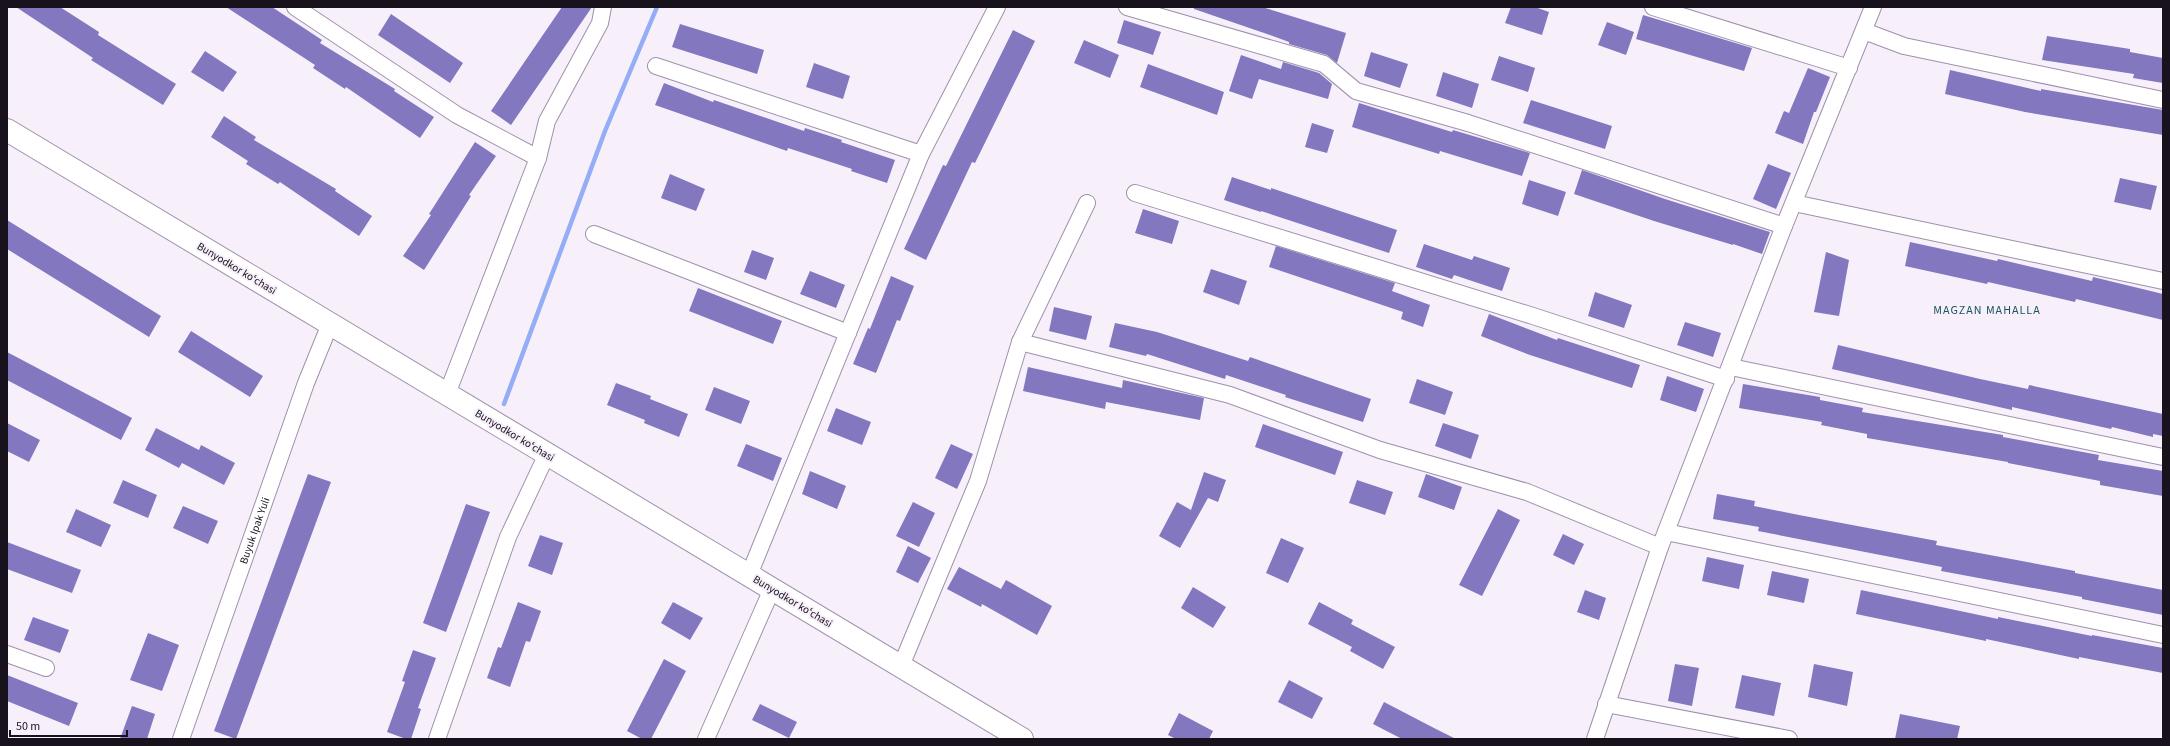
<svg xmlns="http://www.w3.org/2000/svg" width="2170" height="746" font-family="'Source Sans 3',sans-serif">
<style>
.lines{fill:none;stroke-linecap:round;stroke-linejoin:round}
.stream{stroke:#94adf6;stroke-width:4.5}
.building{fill:#8377c0}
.street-casing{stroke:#a090aa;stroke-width:18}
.secondary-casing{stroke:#a090aa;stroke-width:24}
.street{stroke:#fff;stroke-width:16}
.secondary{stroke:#fff;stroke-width:22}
.labels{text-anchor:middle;stroke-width:4;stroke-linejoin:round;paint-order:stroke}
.street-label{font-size:11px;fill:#18121c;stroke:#f7f0fb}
.neighbourhood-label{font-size:12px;letter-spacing:1px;fill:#19545a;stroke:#f7f0fb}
</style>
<rect width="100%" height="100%" fill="#f7f0fb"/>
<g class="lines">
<path class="stream" d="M504,404L605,131L657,7"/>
</g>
<path class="building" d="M16,7H60L99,32L98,35L176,84L163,105L91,60L93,58Z
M226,7H272L322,40L320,43L395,89L394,91L434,117L420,138L346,87L345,89L313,68L315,65Z
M562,7H592L511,125L491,111Z
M1194,7H1262L1346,33L1337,63L1327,55L1289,44V42L1267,34L1194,9Z
M1511,7H1535L1549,12L1542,35L1505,23Z
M391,14L463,63L450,83L378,35Z
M1643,15L1752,48L1744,71L1636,39Z
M1124,20L1161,32L1153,55L1117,43Z
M1607,22L1634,32L1626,55L1598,45Z
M680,24L764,50L757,74L672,47Z
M1013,30L1035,41L975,163L972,162L926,260L904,249L943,165L946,166Z
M2047,36L2130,49V52L2163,58V83L2133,78L2134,74L2042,60Z
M1084,40L1119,55L1110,78L1074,63Z
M205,51L237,72L223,92L191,72Z
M1371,52L1408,64L1400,88L1364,76Z
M1241,55L1281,69L1283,62L1319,73L1332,84L1328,99L1259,79L1252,99L1229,91Z
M1499,56L1535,68L1528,92L1491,80Z
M814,63L850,76L843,99L806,87Z
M1148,64L1224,92L1217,115L1140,87Z
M1808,68L1830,77L1816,112H1814L1803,144L1775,133L1784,111L1789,113Z
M1950,70L2041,91V89L2163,110V135L2025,112L1945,94Z
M1443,72L1479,84L1472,108L1436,96Z
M664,83L713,102L714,100L804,131L805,128L842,140L841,142L895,160L887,183L851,171L852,169L788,148L787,151L655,105Z
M1531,100L1612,126L1605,149L1523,123Z
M1359,103L1452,132L1453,130L1530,153L1522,176L1440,151L1439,154L1352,127Z
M224,116L256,137L254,140L336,189L335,191L372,216L359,236L280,182L278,184L246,164L248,161L211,137Z
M1312,123L1334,130L1327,153L1305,147Z
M475,142L496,156L469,195L471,196L424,270L403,256L431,215L429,214Z
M1768,164L1791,173L1776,209L1753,199Z
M1582,170L1665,199L1770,232L1762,254L1733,244V245L1654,221L1574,194Z
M670,174L705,189L696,211L661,198Z
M1232,177L1271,190V188L1397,230L1389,253L1261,211V212L1224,200Z
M2120,178L2157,186L2151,210L2114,202Z
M1529,180L1566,192L1558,216L1522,204Z
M1143,209L1179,221L1172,244L1135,233Z
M7,220L161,316L149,337L7,249Z
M1910,242L1997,261L1998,259L2092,281L2093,277L2163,294V320L2076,299L2075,302L1988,282L1987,284L1905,266Z
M1424,244L1472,260L1474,256L1510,268L1502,291L1454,275L1452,279L1416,267Z
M1276,246L1395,283L1392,291L1430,305L1423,327L1401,319L1403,312L1269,267Z
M752,250L774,258L766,280L744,272Z
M1826,252L1849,260L1839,316L1814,312Z
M1211,269L1247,281L1239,305L1203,292Z
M810,271L845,285L836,308L800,294Z
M891,276L914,286L900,321L897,320L876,373L853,364L868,328L870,329Z
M698,288L782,321L773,344L689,311Z
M1595,292L1632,305L1624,328L1588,316Z
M1054,307L1092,316L1086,340L1049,331Z
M1489,314L1557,340L1558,338L1640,365L1632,388L1530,355L1481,336Z
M1685,322L1721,333L1713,357L1677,345Z
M1115,323L1157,332L1248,361L1250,357L1371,399L1363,422L1285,397L1286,395L1226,375L1225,379L1147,354L1146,356L1109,347Z
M191,331L263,376L250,397L178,352Z
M1838,345L1980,379L2028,389L2029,385L2163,414V436L2153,434V437L2112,427L2111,429L2012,407V410L1832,369Z
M7,352L132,418L121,440L7,380Z
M1028,367L1122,388L1123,380L1204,398L1200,420L1106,402L1105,409L1023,391Z
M1667,376L1704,389L1696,412L1660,400Z
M1417,379L1453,392L1445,415L1409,403Z
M616,383L651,396L650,399L688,414L679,437L644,423L645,420L607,405Z
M1743,384L1820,397V400L1863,408L1862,412L2003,435V437L2099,455L2098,460L2163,471V496L2100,485V481L2008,463V462L1867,438V434L1821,425L1822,422L1739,408Z
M714,387L750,401L741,424L705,410Z
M836,408L871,422L862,445L827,431Z
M7,423L40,440L29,462L7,451Z
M1443,423L1479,435L1471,459L1435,446Z
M1263,424L1343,452L1335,475L1255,447Z
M156,428L199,450L201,445L235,463L224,485L182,463L179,468L145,450Z
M746,444L782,458L773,481L737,466Z
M951,444L973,454L957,489L935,478Z
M810,471L846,486L837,509L802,494Z
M1204,472L1226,480L1218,502L1208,498L1180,548L1159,536L1177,502L1191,510Z
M308,474L331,482L236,739L214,731Z
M1426,474L1462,487L1454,510L1418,497Z
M123,480L157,495L148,518L113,503Z
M1357,480L1393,492L1385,515L1349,503Z
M1717,494L1755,501L1754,506L1799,515L1937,541L1936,545L2075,571V573L2163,590V615L2082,599V597L1941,571L1942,567L1758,531L1759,527L1713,519Z
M913,502L935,513L919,547L896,536Z
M466,504L490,512L446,632L423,623Z
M183,506L218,521L208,544L173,528Z
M76,509L111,525L101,547L66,532Z
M1498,509L1520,520L1482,596L1459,585Z
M1563,534L1584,544L1574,565L1553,555Z
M540,535L563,543L552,575L528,566Z
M1281,538L1304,548L1288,583L1266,573Z
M7,542L81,570L72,593L7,569Z
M908,546L931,558L918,583L896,572Z
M1707,557L1744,565L1739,589L1702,581Z
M959,567L1001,589L1006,580L1052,606L1037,635L982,604L981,607L947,589Z
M1772,571L1809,579L1804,603L1767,595Z
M1193,587L1226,607L1213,628L1181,608Z
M1585,590L1606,598L1599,620L1577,612Z
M1861,590L1998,619V617L2092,636V635L2163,648V673L2079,657V659L1986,639V641L1856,614Z
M518,602L541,611L530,642L526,641L510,687L487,678L498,647L501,648Z
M673,602L703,618L690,640L661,623Z
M1319,602L1353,620L1351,624L1395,647L1383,669L1350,651L1352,647L1308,624Z
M33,617L69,630L60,653L24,640Z
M148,633L179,645L162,691L130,680Z
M413,650L436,658L418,708L421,709L411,739H406L387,732L405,682L402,681Z
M664,659L686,671L651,739H642L627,731Z
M1675,664L1699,668L1692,706L1668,701Z
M1814,664L1853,672L1847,706L1808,697Z
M7,675L78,703L69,726L7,701Z
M1742,675L1781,683L1774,716L1735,708Z
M1289,680L1323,698L1312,719L1278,702Z
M1384,702L1434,728L1456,739H1402L1373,724Z
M760,704L797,722L789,738L752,720Z
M132,706L155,714L147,739H120Z
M1179,713L1213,731L1209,739H1176L1168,735Z
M1900,714L1960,726L1957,739H1895Z"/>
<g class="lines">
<g class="street-casing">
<g id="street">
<path d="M295,7L457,115L538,158"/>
<path d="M1127,7L1324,64L1356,91L1468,123L1784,226"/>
<path d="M1653,7L1849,68"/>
<path d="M1864,31L1904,46L2163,100"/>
<path d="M656,66L921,154"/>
<path d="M1135,193L1533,316L1726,379"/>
<path d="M1794,203L2163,281"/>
<path d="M594,234L848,333"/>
<path d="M1020,342L1230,395L1380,450L1527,492L1660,547"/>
<path d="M1731,367L2163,457"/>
<path d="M447,394L538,158L547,121L600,23L603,7"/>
<path d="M1666,532L2163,635"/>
<path d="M749,575L921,154L997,7"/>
<path d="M7,654L46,668"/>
<path d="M901,666L978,481L1020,342L1087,203"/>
<path d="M1606,704L1789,739"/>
<path id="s1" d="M181,739L306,383L330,324"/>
<path d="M437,739L508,537L547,454"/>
<path d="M706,739L772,589"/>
<path d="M1595,739L1660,547L1784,226L1873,7"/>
</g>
</g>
<g class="secondary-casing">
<path id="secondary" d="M7,130L1022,739"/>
</g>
<use href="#street" class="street"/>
<use href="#secondary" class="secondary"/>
</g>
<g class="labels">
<g class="street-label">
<text transform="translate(237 268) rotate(31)" y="4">Bunyodkor koʻchasi</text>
<text transform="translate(515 435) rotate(31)" y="4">Bunyodkor koʻchasi</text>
<text dy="4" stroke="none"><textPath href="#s1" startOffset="221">Buyuk Ipak Yuli</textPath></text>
<text transform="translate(793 601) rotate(31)" y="4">Bunyodkor koʻchasi</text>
</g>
<g class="neighbourhood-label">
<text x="1987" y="314">MAGZAN MAHALLA</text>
</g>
</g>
<rect width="2170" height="746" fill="none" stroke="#18121c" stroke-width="16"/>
<path d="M10 730v6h117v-6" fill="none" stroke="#18121c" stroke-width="2"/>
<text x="16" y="730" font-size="12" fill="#18121c" stroke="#f7f0fb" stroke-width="3" paint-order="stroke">50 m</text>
</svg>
